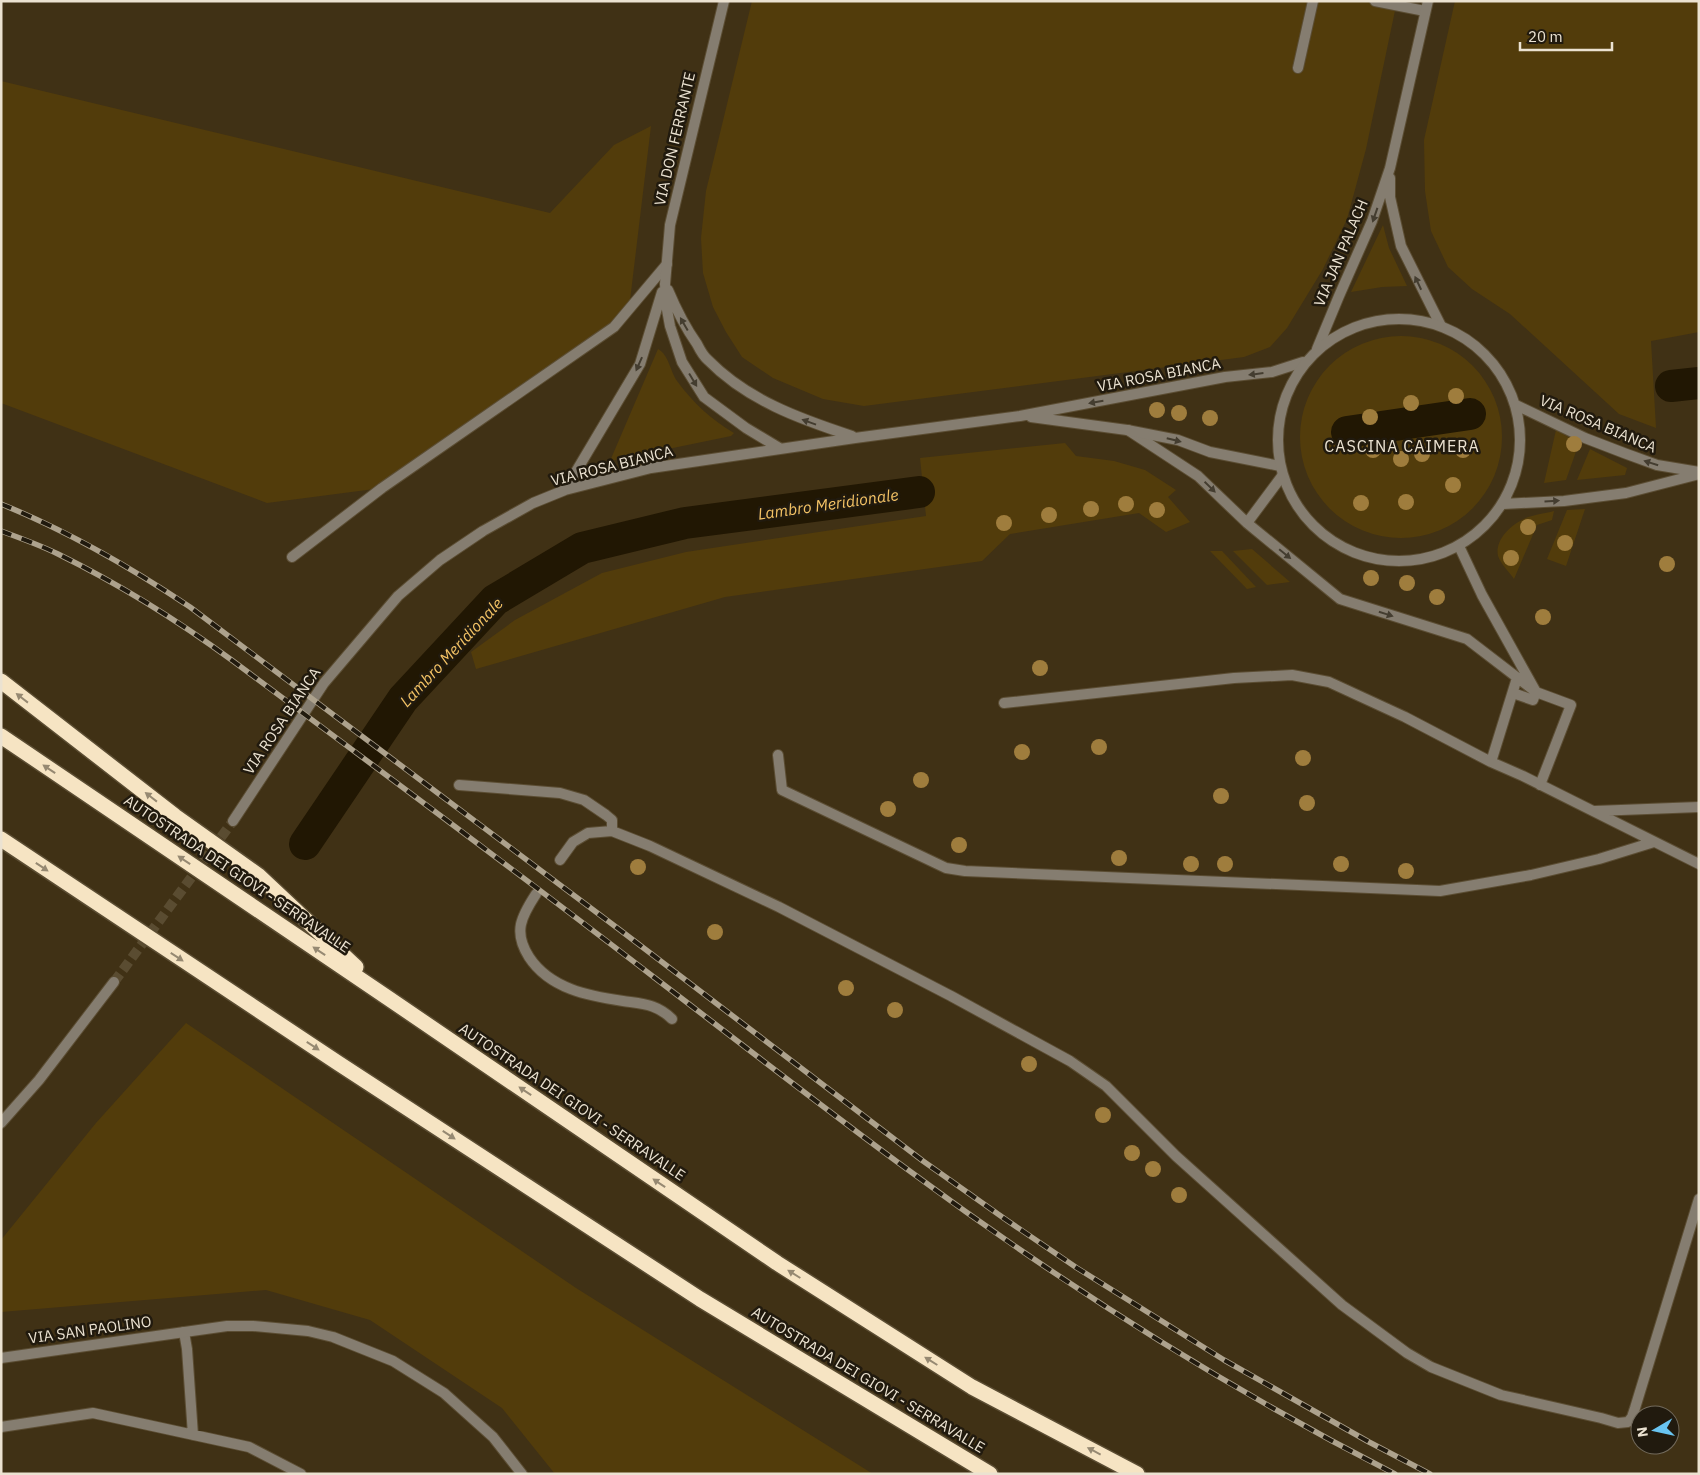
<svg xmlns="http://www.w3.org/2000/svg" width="1700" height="1475" font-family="'IBM Plex Sans',sans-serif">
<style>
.green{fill:#523c0b}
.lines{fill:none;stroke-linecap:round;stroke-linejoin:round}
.canal{stroke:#211703;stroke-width:32}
.minor-tunnel{stroke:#5a4c31;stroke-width:10;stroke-dasharray:10 5;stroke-linecap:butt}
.service-casing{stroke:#5b4d33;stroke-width:12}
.minor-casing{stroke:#5b4d33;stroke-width:12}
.tertiary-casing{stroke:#5b4d33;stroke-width:12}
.motorway-casing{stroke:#5b4d33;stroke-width:18}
.service{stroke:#857d70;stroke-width:10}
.minor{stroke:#857d70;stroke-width:10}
.tertiary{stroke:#857d70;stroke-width:10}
.motorway{stroke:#f6e4c3;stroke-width:15}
.rail-casing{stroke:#ada28d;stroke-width:5.5}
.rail{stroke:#211a0e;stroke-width:4;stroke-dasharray:11;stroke-linecap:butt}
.tree{fill:#9f7d3d}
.oneway{fill:#443d30}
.oneway2{fill:#968972}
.labels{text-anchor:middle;stroke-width:5;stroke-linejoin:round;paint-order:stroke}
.street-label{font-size:15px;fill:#ebe2d1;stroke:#211a0e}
.neighbourhood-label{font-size:16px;letter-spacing:1px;fill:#ebe2d1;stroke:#211a0e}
.water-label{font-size:16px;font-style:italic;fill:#f4c365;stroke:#211a0e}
</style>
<rect width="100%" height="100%" fill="#403115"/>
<path class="green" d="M752,1H1397L1366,149L1347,219L1323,269L1287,328L1270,347L1244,357L864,406L823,399L773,378L742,357L726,332L713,307L703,273L701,238L706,191Z
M1455,1H1699V332L1651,341L1656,428L1619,414L1510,314L1472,289L1448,267L1431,231L1425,191L1424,140Z
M1,81L550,213L614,145L651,126L628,317L382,488L267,503L1,403Z
M1383,225L1389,248L1407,286L1382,287L1351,292Z
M1300 437a101 101 0 1 1 202 0a101 101 0 1 1-202 0Z
M658,349C669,355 670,371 677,381C693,403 712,420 734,433L731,436L610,461Z
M1556,430L1579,443L1566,480L1544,483Z
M1065,443L1076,456L1114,461L1145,470L1176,490L1168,497L1190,522L1166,532L1139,513L1010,534L982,561L725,597L476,669L471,652L515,620L602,573L686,552L926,516L920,458Z
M1590,449L1627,468L1625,475L1577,480Z
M1585,509L1566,566L1547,559L1567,510Z
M1554,511L1552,520L1537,525L1514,579C1509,572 1501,564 1498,556C1495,541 1508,528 1520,521C1529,515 1543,514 1554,511Z
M1252,549L1290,582L1267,585L1233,551Z
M1210,551H1222L1256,587L1247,589Z
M186,1023L576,1288L873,1474H555L502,1408L370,1320L266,1290L1,1312V1240L96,1123Z"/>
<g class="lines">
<path class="canal" d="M1671,386L1699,383
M1347,432L1470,414
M305,844L403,699L495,600L582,548L685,523L919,492"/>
<path class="minor-tunnel" d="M114,982L233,821"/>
<g class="service-casing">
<path id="service" d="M1375,1L1425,11
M1298,68L1313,1
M1128,430L1198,476L1247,523L1340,599L1467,639L1536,692L1571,705L1540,785
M1247,523L1282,476
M1459,546L1482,595L1536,692L1533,700L1513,693
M292,557L382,488L614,327L667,264
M1004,703L1234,678L1292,675L1329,682L1405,717L1491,762L1523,776L1699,864
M778,755L782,790L946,868L965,871L1440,891L1531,875L1599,859L1654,842
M1491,762L1517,678
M459,785L560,793L584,800L606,815L612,820V831
M1595,811L1699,807
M560,860L573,842L588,833L612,831L650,846L779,907L951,996L1070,1061L1106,1086L1176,1156L1342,1305L1407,1353L1431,1367L1501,1395L1601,1418L1618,1423L1628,1422L1632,1417L1635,1408L1699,1199
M536,894C521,917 513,932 529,957C550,989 589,996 623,1001C643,1004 657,1004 672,1019
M184,1332L187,1349L193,1435
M1,1427L93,1413L249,1447L301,1474"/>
</g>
<g class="minor-casing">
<path id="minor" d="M724,1L670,225L665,284L666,304L670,326L682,362L704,397L746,428L781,449
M1390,178V197L1401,246L1441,326
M668,290C676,309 685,327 697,344C700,350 703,356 708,360C747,400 800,419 852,436
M1317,349L1339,296L1372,221L1390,168L1428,1
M1031,417L1127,430L1178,440L1210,452L1280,466
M565,490L640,364L662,292
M233,821L324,683L398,596L440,560L483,531L533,503L565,490L651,468L855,438L1020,416L1225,377L1272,372L1303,362
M1,1123L39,1080L114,982
M1,1358L227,1326H253L308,1331L333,1337L393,1361L444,1393L493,1437L522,1474"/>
</g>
<g class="tertiary-casing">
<path id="tertiary" d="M1278 440a121 121 0 1 1 242 0a121 121 0 1 1-242 0Z
M1516,405L1585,438L1624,453L1657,465L1699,472
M1503,504L1564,501L1626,493L1699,474"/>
</g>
<g class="motorway-casing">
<path id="motorway" d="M1,681L175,816L258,875L356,967
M1,736L388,998L777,1263L972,1387L1137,1474
M1,839L338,1063L700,1299L990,1474"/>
</g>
<use href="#service" class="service"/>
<use href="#minor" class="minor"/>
<use href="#tertiary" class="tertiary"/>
<use href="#motorway" class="motorway"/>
<g class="rail-casing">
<path id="rail" d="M1,504C68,531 130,567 190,607L620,930L923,1161L1005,1219L1077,1268L1224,1360L1369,1442L1430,1474
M1,531C20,538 40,545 58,554C121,585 177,620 233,661C374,766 516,871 655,978C740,1043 825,1109 911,1172C1064,1285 1225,1387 1395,1474"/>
</g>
<use href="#rail" class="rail"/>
</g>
<g class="tree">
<circle cx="1456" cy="396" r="8"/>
<circle cx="1411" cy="403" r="8"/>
<circle cx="1157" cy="410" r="8"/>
<circle cx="1179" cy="413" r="8"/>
<circle cx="1370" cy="417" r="8"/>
<circle cx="1210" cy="418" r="8"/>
<circle cx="1574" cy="444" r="8"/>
<circle cx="1373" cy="450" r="8"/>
<circle cx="1463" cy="450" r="8"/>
<circle cx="1422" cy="454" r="8"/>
<circle cx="1401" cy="459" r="8"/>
<circle cx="1453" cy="485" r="8"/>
<circle cx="1406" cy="502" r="8"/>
<circle cx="1361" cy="503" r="8"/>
<circle cx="1126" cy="504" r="8"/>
<circle cx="1091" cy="509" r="8"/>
<circle cx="1157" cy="510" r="8"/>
<circle cx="1049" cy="515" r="8"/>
<circle cx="1004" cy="523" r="8"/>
<circle cx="1528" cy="527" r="8"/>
<circle cx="1565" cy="543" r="8"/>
<circle cx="1511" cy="558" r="8"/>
<circle cx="1667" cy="564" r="8"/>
<circle cx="1371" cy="578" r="8"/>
<circle cx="1407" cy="583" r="8"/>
<circle cx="1437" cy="597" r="8"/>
<circle cx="1543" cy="617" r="8"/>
<circle cx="1040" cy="668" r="8"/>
<circle cx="1099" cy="747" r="8"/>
<circle cx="1022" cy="752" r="8"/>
<circle cx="1303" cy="758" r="8"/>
<circle cx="921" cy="780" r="8"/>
<circle cx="1221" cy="796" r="8"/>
<circle cx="1307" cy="803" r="8"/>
<circle cx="888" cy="809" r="8"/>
<circle cx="959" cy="845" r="8"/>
<circle cx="1119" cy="858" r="8"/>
<circle cx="1191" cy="864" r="8"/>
<circle cx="1225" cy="864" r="8"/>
<circle cx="1341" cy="864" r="8"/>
<circle cx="638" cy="867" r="8"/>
<circle cx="1406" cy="871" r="8"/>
<circle cx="715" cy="932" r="8"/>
<circle cx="846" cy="988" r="8"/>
<circle cx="895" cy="1010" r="8"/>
<circle cx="1029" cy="1064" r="8"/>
<circle cx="1103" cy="1115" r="8"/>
<circle cx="1132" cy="1153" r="8"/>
<circle cx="1153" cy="1169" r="8"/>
<circle cx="1179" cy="1195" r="8"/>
</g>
<defs><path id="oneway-solid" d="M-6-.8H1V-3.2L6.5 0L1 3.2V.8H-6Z" transform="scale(1.25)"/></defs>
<g class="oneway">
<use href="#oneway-solid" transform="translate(1375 215) rotate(109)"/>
<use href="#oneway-solid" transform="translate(1418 283) rotate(-115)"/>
<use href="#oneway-solid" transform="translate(684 324) rotate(-120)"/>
<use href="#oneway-solid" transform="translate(639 364) rotate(114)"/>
<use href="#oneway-solid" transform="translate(1256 374) rotate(173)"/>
<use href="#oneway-solid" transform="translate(693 380) rotate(59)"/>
<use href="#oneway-solid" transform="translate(1096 402) rotate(170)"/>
<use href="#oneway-solid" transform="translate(809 422) rotate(-160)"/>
<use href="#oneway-solid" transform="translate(1174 440) rotate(14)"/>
<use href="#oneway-solid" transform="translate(1651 463) rotate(-162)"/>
<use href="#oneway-solid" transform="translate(1210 487) rotate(44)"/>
<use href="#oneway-solid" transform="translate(1552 501) rotate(-3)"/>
<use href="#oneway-solid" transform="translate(1285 554) rotate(39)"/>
<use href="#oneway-solid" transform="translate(1386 614) rotate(18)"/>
</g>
<g class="oneway2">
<use href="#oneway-solid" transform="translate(22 698) rotate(-142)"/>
<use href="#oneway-solid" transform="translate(49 769) rotate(-146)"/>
<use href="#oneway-solid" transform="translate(151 797) rotate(-142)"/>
<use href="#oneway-solid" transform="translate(184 860) rotate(-146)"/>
<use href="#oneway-solid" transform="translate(42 867) rotate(34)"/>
<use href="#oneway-solid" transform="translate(319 951) rotate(-146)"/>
<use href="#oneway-solid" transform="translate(177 957) rotate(33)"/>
<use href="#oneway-solid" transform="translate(313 1046) rotate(33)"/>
<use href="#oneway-solid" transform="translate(525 1091) rotate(-146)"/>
<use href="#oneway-solid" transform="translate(449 1135) rotate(33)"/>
<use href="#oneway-solid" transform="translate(659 1183) rotate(-146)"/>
<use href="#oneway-solid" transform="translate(794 1274) rotate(-148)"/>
<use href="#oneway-solid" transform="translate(931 1361) rotate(-148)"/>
<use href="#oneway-solid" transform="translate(1094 1451) rotate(-152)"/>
</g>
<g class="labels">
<g class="street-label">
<text transform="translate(675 139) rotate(-77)" y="5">VIA DON FERRANTE</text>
<text transform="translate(1341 253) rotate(-67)" y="5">VIA JAN PALACH</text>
<text transform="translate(1159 375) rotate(-11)" y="5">VIA ROSA BIANCA</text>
<text transform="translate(1598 424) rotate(23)" y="5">VIA ROSA BIANCA</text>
<text transform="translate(612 466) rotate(-14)" y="5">VIA ROSA BIANCA</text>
<text transform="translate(282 721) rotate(-56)" y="5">VIA ROSA BIANCA</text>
<text transform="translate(237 874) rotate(34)" y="5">AUTOSTRADA DEI GIOVI - SERRAVALLE</text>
<text transform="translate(572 1102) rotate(34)" y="5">AUTOSTRADA DEI GIOVI - SERRAVALLE</text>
<text transform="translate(90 1330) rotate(-8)" y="5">VIA SAN PAOLINO</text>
<text transform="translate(868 1380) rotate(31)" y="5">AUTOSTRADA DEI GIOVI - SERRAVALLE</text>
</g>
<g class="neighbourhood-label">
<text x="1402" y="452">CASCINA CAIMERA</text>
</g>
<g class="water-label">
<text transform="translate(828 504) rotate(-8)" y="6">Lambro Meridionale</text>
<text transform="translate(451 652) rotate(-47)" y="6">Lambro Meridionale</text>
</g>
</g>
<rect width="1700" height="1475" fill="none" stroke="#ebe2d1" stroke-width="5"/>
<g transform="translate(1655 1430) rotate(261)"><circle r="24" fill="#211a0e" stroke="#726a5c"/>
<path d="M0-4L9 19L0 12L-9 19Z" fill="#69c4f1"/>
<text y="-8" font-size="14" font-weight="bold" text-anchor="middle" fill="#ebe2d1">N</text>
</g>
<path d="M1520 42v8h92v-8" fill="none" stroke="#ebe2d1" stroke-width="2.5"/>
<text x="1528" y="42" font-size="15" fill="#ebe2d1" stroke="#211a0e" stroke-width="4" paint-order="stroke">20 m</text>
</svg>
